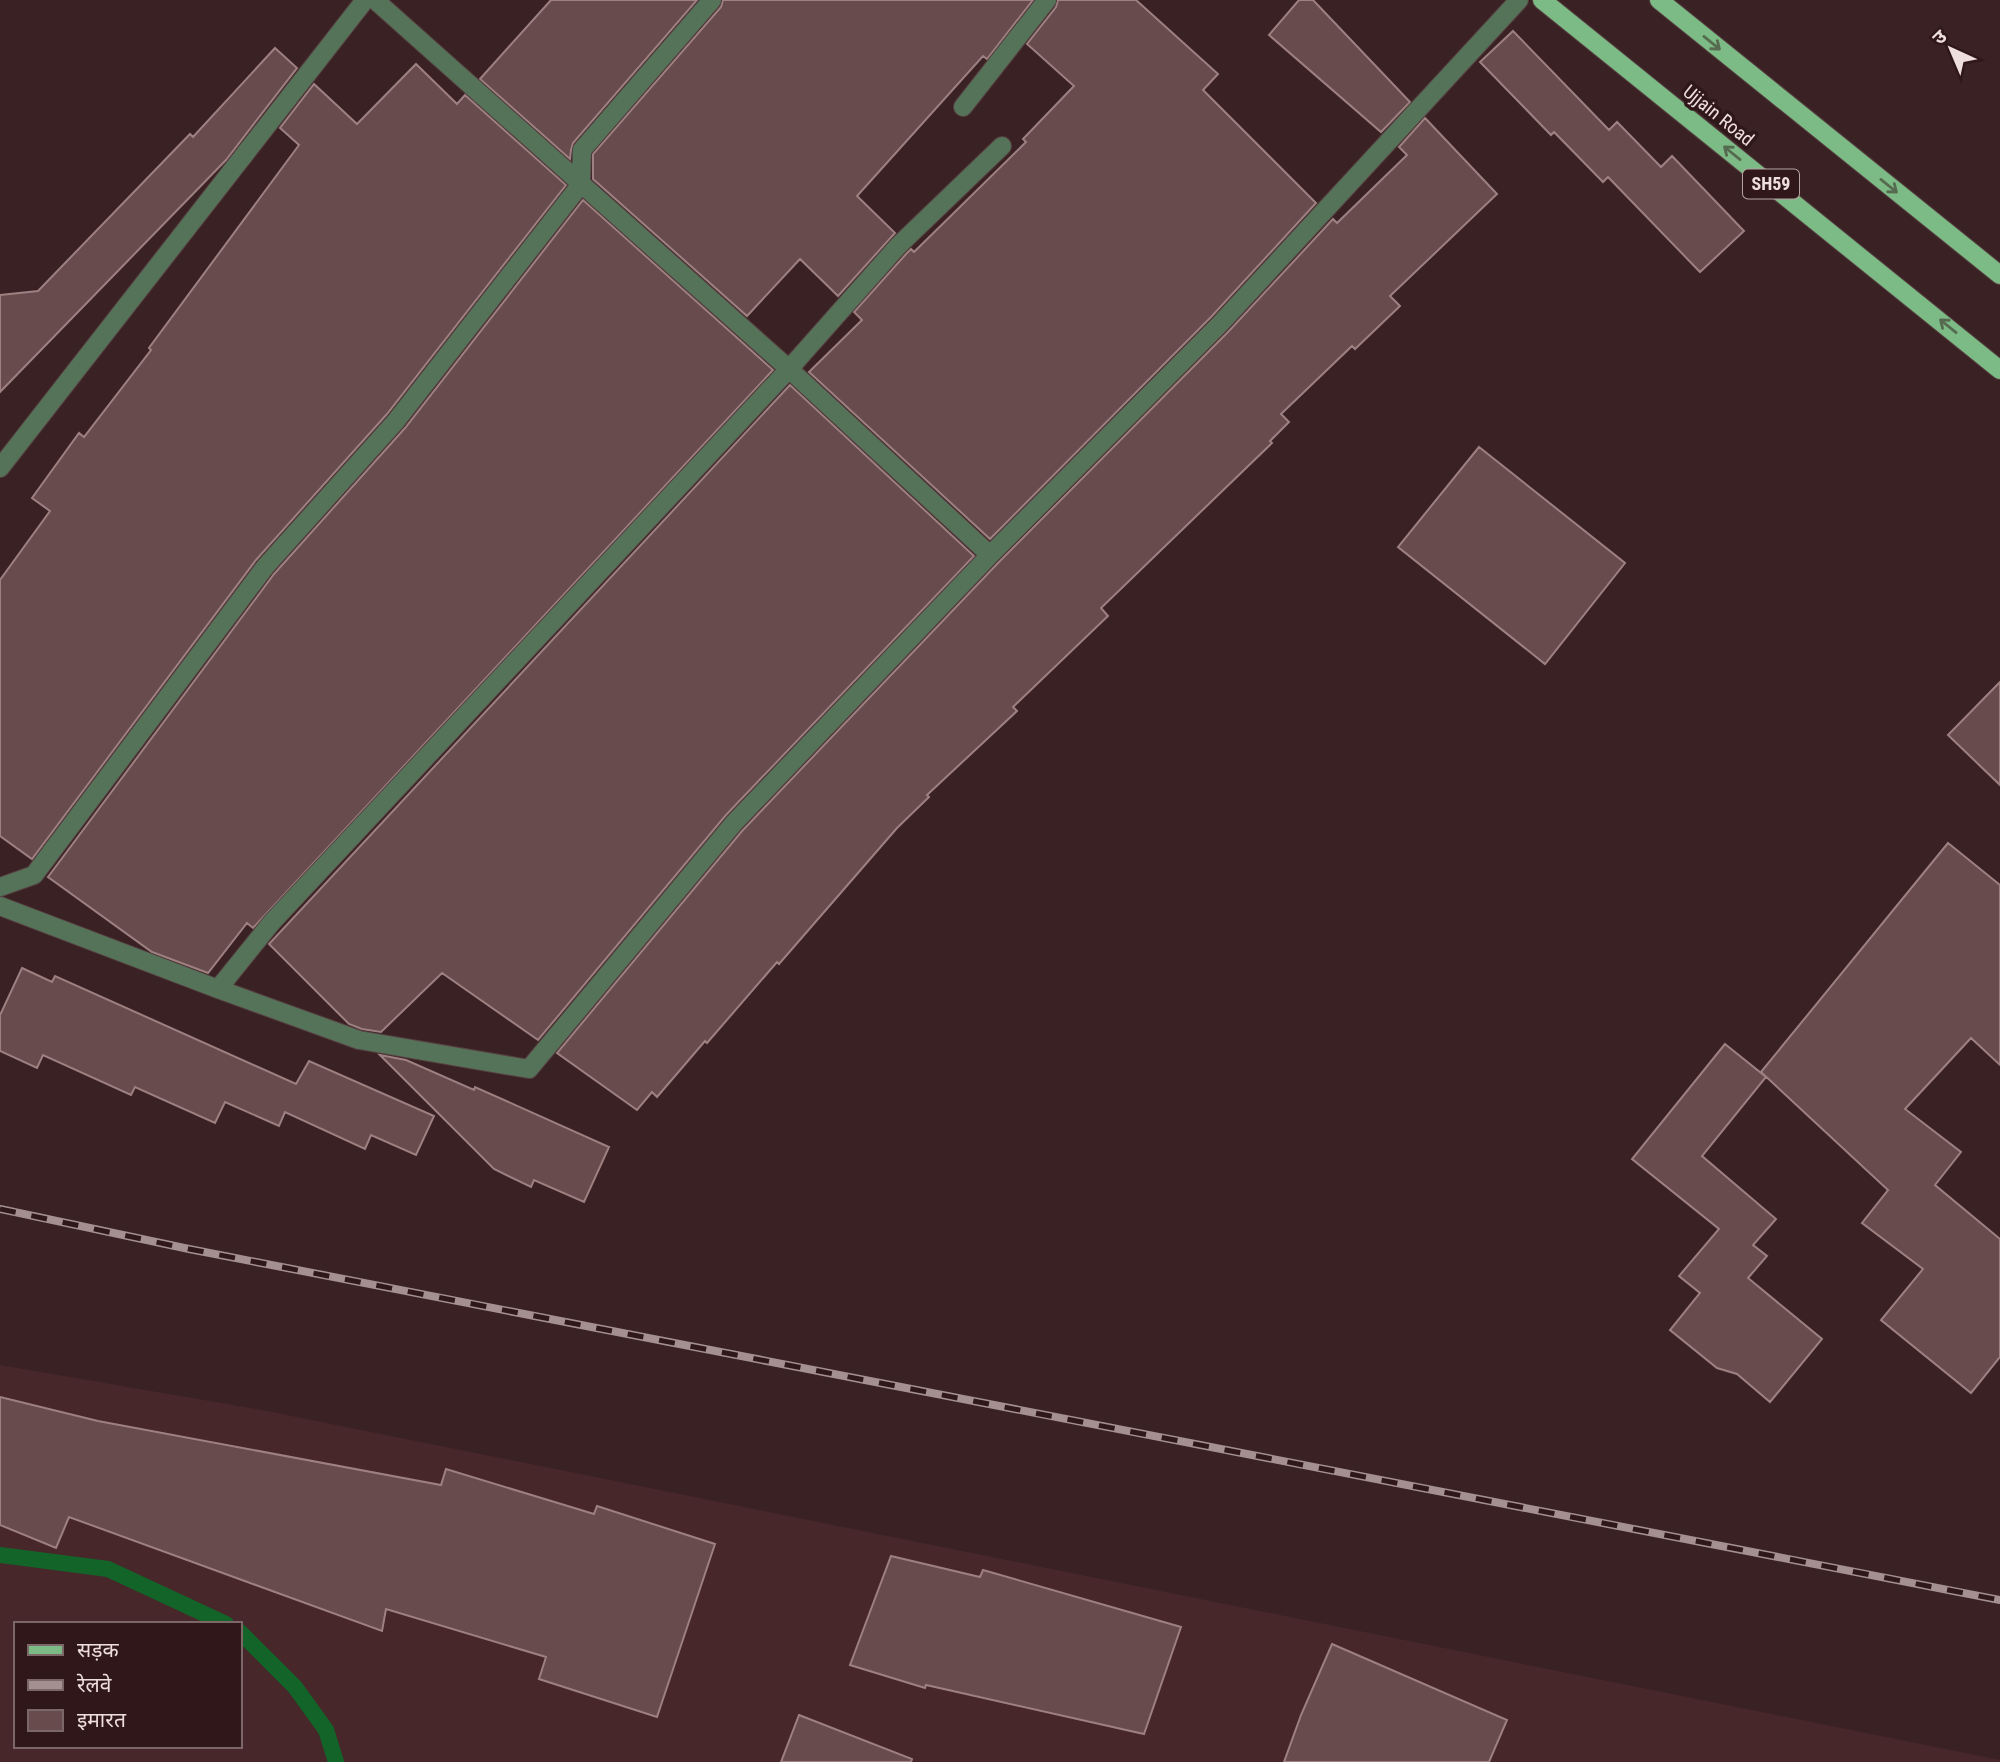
<svg xmlns="http://www.w3.org/2000/svg" width="2000" height="1762" font-family="'Roboto Condensed','Noto Sans Devanagari',sans-serif">
<style>
.built{fill:#47272a;fill-rule:evenodd}
.lines{fill:none;stroke-linecap:round;stroke-linejoin:round}
.stream{stroke:#136429;stroke-width:16}
.building{fill:#674b4d;stroke:#9e8081;stroke-width:2}
.minor-casing{stroke:#574042;stroke-width:20}
.major-casing{stroke:#574042;stroke-width:20}
.minor{stroke:#557359;stroke-width:18}
.major{stroke:#7dbb86;stroke-width:18}
.rail-casing{stroke:#a49091;stroke-width:8}
.rail{stroke:#30181a;stroke-width:5;stroke-dasharray:16;stroke-linecap:butt}
.oneway{stroke:#566a50}
.labels{text-anchor:middle;stroke-width:7;stroke-linejoin:round;paint-order:stroke}
.shield{fill:#30181a;stroke:#b6a3a3;stroke-width:2}
.shield-label{font-size:18px;font-weight:bold;fill:#efdede}
.street-label{font-size:19px;fill:#efdede;stroke:#30181a}
</style>
<rect width="100%" height="100%" fill="#3a2224"/>
<path class="built" d="M0,1365L267,1411L2000,1760V1762H0ZM16,1624H240V1746H16Z"/>
<g class="lines">
<path class="stream" d="M0,1555L108,1569L226,1624
M240,1632L295,1687L326,1730L336,1762"/>
</g>
<path class="building" d="M551,0H697L573,143L571,150L570,159L480,79Z
M723,0H1033L987,59L983,56L857,196L895,233L838,296L800,259L747,316L593,179V154L721,7Z
M1058,0H1136L1218,74L1203,90L1316,203L1212,316L990,539L809,372L862,320L854,312L906,254L911,249L914,252L1026,142L1023,139L1074,86L1027,44L1056,7Z
M1299,0H1313L1410,102L1381,132L1269,35Z
M1513,31L1609,130L1617,122L1661,167L1672,156L1744,231L1700,272L1608,177L1603,182L1554,132L1551,135L1480,62Z
M275,48L297,68L226,160L0,392V295L38,291L190,134L193,137Z
M416,64L457,104L465,95L566,185L387,414L256,560L32,859L0,836V580L50,511L32,498L79,433L84,437L151,350L149,348L299,145L280,128L314,84L357,124Z
M1425,118L1497,194L1390,296L1400,306L1355,349L1352,346L1281,414L1289,422L1270,441L1272,443L1101,608L1108,616L1013,707L1017,711L927,795L929,797L897,828L779,964L777,962L707,1043L705,1041L657,1097L652,1092L637,1110L557,1053L742,831L998,563L1228,332L1333,219L1337,223L1407,155L1399,147Z
M583,200L773,370L253,928L247,923L208,973L152,952L48,877L274,574L405,428Z
M790,385L974,556L726,815L538,1040L442,973L381,1032L362,1029L349,1024L269,944Z
M1479,447L1625,563L1545,664L1398,547Z
M2000,682V785L1948,735Z
M1948,843L2000,885V1065L1971,1038L1905,1109L1961,1152L1935,1185L2000,1239V1357L1971,1393L1881,1320L1923,1269L1862,1223L1888,1190L1761,1072Z
M22,968L52,982L55,976L296,1084L309,1061L434,1116L416,1155L371,1135L365,1149L285,1112L279,1126L225,1102L215,1123L135,1087L131,1095L43,1055L37,1068L0,1051V1015Z
M1725,1044L1766,1077L1702,1156L1776,1219L1753,1245L1767,1256L1748,1278L1822,1339L1770,1402L1737,1374L1717,1368L1670,1330L1700,1293L1679,1276L1719,1229L1632,1159Z
M380,1055L406,1060L474,1090L475,1087L609,1147L584,1202L534,1180L531,1187L494,1169Z
M0,1397L98,1421L441,1485L446,1469L594,1514L597,1506L715,1544L657,1717L539,1679L546,1657L386,1609L382,1631L69,1517L56,1548L0,1525Z
M891,1556L980,1577L983,1570L1181,1627L1144,1734L926,1685L925,1688L850,1665Z
M1332,1644L1507,1720L1489,1762H1284L1301,1715Z
M799,1715L912,1759L911,1762H781Z"/>
<g class="lines">
<g class="minor-casing">
<path id="minor" d="M375,0L789,369L990,555
M963,107L1047,0
M0,468L365,0
M0,887L34,875L265,567L396,421L581,184L582,150L712,0
M0,906L218,989L359,1040L529,1069L734,823L990,555L1220,324L1519,0
M218,989L272,922L789,369L898,246L1002,146"/>
</g>
<g class="major-casing">
<path id="major" d="M1542,0L2000,370
M1659,0L2000,275"/>
</g>
<use href="#minor" class="minor"/>
<use href="#major" class="major"/>
<g class="rail-casing">
<path id="rail" d="M0,1209L189,1249L2000,1600"/>
</g>
<use href="#rail" class="rail"/>
</g>
<defs><path id="oneway-shaft" d="M-6 0H5M1.5-3L5.5 0L1.5 3" fill="none" stroke-width="1.6" stroke-linecap="round" stroke-linejoin="round" transform="scale(1.75)"/></defs>
<g class="oneway">
<use href="#oneway-shaft" transform="translate(1712 43) rotate(39)"/>
<use href="#oneway-shaft" transform="translate(1732 153) rotate(-141)"/>
<use href="#oneway-shaft" transform="translate(1889 186) rotate(39)"/>
<use href="#oneway-shaft" transform="translate(1948 326) rotate(-141)"/>
</g>
<g class="labels">
<rect class="shield" x="1743" y="169.5" width="56" height="29" rx="5"/>
<g class="shield-label">
<text x="1771" y="190">SH59</text>
</g>
<g class="street-label">
<text transform="translate(1719 115) rotate(39)" y="7">Ujjain Road</text>
</g>
</g>
<rect x="14" y="1622" width="228" height="126" fill="#30181a" stroke="#7c6768" stroke-width="2"/>
<rect x="28" y="1645" width="35" height="10" fill="#7dbb86" stroke="#7c6768" stroke-width="2"/>
<text x="77" y="1657" font-size="21" fill="#efdede">सड़क</text>
<rect x="28" y="1680" width="35" height="10" fill="#a49091" stroke="#7c6768" stroke-width="2"/>
<text x="77" y="1692" font-size="21" fill="#efdede">रेलवे</text>
<rect x="28" y="1710" width="35" height="21" fill="#674b4d" stroke="#7c6768" stroke-width="2"/>
<text x="77" y="1727" font-size="21" fill="#efdede">इमारत</text>
<g transform="translate(1951 49) rotate(316)" stroke="#30181a" stroke-width="5" paint-order="stroke">
<path d="M0-5L12 26L0 18L-12 26Z" fill="#efdede"/>
<text y="-10" font-size="19" font-weight="bold" text-anchor="middle" fill="#efdede">उ</text>
</g>
</svg>
